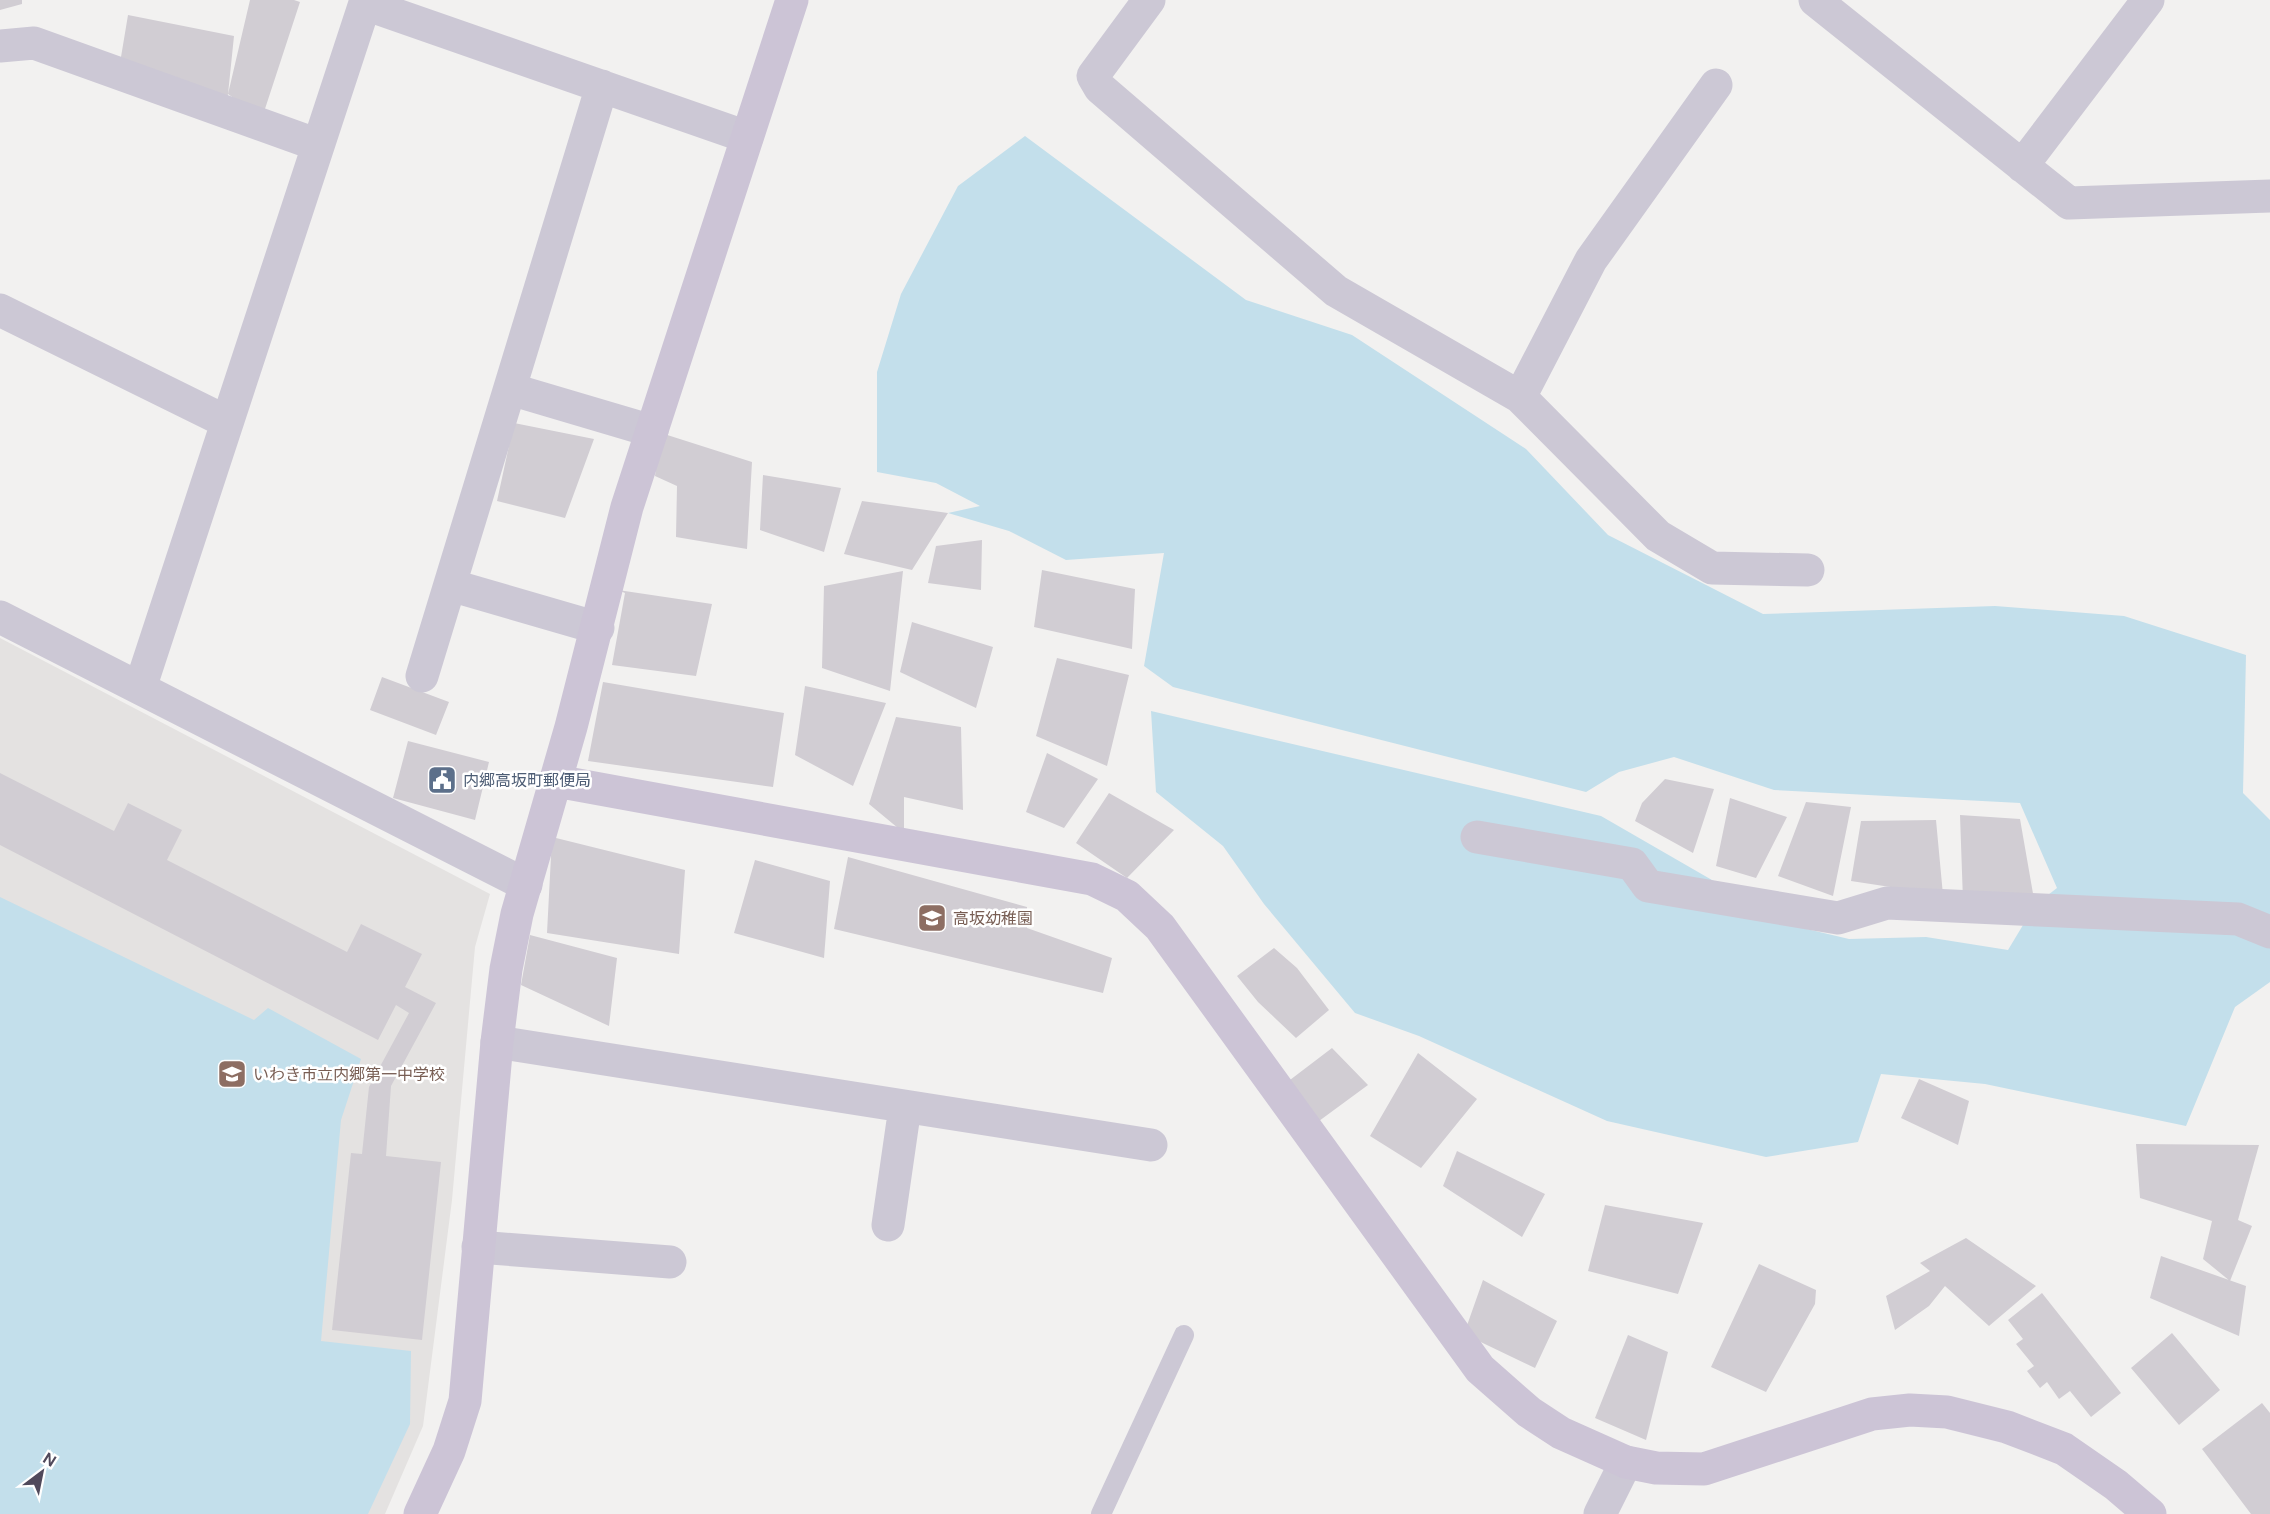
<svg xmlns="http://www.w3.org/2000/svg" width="2270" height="1514" font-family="'DM Sans','Noto Sans JP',sans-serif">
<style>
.education{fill:#e4e2e1}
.green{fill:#c3dfeb}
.building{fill:#d1cdd3}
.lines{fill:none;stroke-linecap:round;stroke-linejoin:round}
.lane{stroke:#ccc8d5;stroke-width:20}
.street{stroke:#ccc8d5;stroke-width:33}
.secondary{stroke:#ccc4d6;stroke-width:33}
.labels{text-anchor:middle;stroke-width:5;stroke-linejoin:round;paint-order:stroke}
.service-label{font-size:16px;fill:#4e5e75;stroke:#fff;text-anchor:start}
.education-label{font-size:16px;fill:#785e54;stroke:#fff;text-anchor:start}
</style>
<rect width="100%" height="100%" fill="#f2f1f0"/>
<path class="education" d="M0,638L490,894L475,947L452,1200L423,1426L385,1514H0Z"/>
<path class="green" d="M1025,136L1246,300L1352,335L1526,449L1608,535L1763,614L1995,606L2124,616L2246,655L2243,793L2270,820V982L2235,1007L2186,1126L1985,1084L1881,1074L1858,1142L1766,1157L1607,1121L1419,1036L1355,1013L1264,904L1223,846L1156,792L1151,711L1601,816L1790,925L1849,939L1926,937L2008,950L2035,905L2057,888L2020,803L1774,790L1674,757L1619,772L1586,792L1173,687L1144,666L1164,553L1066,560L1009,531L948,513L980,506L936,483L877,472V372L901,294L958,186Z
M0,897L254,1020L268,1008L361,1059L341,1120L321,1341L411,1351L410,1424L368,1514H0Z"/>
<path class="building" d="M0,0H22V4L0,10Z
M250,0H294L300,2L262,118L228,94L226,106L120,63L128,15L234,36L228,94Z
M514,423L594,439L565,518L497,501Z
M661,433L752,462L747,549L676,537L677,486L655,476Z
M763,475L841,488L824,552L760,530Z
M862,501L948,513L912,570L844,554Z
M982,540L981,590L928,583L936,546Z
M1042,570L1135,589L1132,649L1034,627Z
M903,571L890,691L822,668L824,586Z
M618,590L712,604L696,676L612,665L625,593Z
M912,622L993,647L976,708L900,672Z
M1057,658L1129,675L1107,766L1036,736Z
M382,677L449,702L436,735L370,710Z
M603,682L784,713L773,787L588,761Z
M805,686L886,703L853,786L795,755Z
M896,717L961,727L963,810L904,797V833L869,804Z
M408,741L489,762L475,820L393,798Z
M1047,753L1098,779L1064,828L1026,812Z
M0,773L114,831L128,803L182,830L167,860L347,952L361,924L422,954L405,987L436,1003L391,1086L386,1156L441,1162L422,1340L332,1330L351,1153L362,1154L369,1087L409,1013L396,1005L378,1040L0,845Z
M1665,779L1714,789L1693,853L1635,821L1642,803Z
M1109,793L1174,830L1127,878L1076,843Z
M1730,798L1787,817L1756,878L1716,866Z
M1806,802L1851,807L1833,896L1778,876Z
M1960,815L2020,819L2035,905L1963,901Z
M1936,820L1943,895L1851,881L1861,821Z
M552,837L685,870L679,954L547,933Z
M848,857L1027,907V928L1112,958L1103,993L834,929Z
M755,860L830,881L824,958L734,933Z
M530,935L617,958L609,1026L521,985Z
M1274,948L1297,968L1329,1010L1296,1038L1258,1002L1237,976Z
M1332,1048L1368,1085L1319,1121L1286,1083Z
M1418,1053L1477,1099L1421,1168L1370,1136Z
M1919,1079L1969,1101L1958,1145L1901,1118Z
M2136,1144L2259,1145L2238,1220L2252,1226L2230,1281L2203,1259L2212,1221L2140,1198Z
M1457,1151L1545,1194L1522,1237L1443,1186Z
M1605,1205L1703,1223L1678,1294L1588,1271Z
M1966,1238L2036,1286L1989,1326L1945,1286L1929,1306L1895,1330L1886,1296L1930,1271L1920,1263Z
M2161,1256L2246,1286L2239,1336L2150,1298Z
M1759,1264L1816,1290L1815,1304L1766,1392L1711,1367Z
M1483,1280L1557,1321L1535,1368L1464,1334Z
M2042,1293L2121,1393L2091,1417L2070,1391L2059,1399L2047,1382L2040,1388L2027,1371L2034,1366L2016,1344L2023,1339L2008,1320Z
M2172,1333L2220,1390L2179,1425L2131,1368Z
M1628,1335L1668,1352L1646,1440L1595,1418Z
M2262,1403L2270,1413V1514H2251L2202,1449Z"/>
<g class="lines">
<path class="lane" d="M1101,1514L1184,1335"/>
<path class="street" d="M1149,0L1093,76L1100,88L1336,291L1520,397L1658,536L1712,568L1808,570
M1815,0L2069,203L2270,196
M365,4L747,137
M0,46L34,43L318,145
M2022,166L2148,0
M0,310L227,422
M510,389L652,431
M1520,397L1591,260L1716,85
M450,585L598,628
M0,617L526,885
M422,676L602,86
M140,688L366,0
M1477,837L1632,864L1648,886L1838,918L1887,903L2238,919L2270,932
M497,1042L1151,1145
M888,1225L905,1107
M478,1247L670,1262
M1600,1514L1626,1462"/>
<path class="secondary" d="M556,781L1092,879L1127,896L1160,927L1480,1369L1529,1412L1561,1433L1626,1462L1656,1468L1704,1469L1872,1414L1910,1410L1947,1412L2007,1427L2064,1449L2116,1485L2150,1514
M420,1514L449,1451L465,1401L497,1042L506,969L517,914L571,727L627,507L792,0"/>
</g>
<defs>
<g id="civic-square" transform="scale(1.5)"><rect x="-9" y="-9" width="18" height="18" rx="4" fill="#5c6f8a" stroke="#fff"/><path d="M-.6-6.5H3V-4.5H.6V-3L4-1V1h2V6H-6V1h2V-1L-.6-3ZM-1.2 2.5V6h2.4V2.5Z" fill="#fff"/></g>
<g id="school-square" transform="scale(1.5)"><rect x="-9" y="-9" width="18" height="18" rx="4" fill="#8d6e63" stroke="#fff"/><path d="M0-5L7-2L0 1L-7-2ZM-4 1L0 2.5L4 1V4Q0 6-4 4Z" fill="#fff"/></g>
</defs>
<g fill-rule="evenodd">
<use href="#civic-square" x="442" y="780"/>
<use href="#school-square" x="932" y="918"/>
<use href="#school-square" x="232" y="1074"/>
</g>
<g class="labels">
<g class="service-label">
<text x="463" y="786">内郷高坂町郵便局</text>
</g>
<g class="education-label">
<text x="953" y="924">高坂幼稚園</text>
<text x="253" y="1080">いわき市立内郷第一中学校</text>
</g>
</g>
<g transform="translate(42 1472) rotate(32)" stroke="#ffffff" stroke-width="4.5" paint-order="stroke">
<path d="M0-4.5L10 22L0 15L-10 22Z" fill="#50495b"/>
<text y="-9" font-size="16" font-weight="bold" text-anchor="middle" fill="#50495b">N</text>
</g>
</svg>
